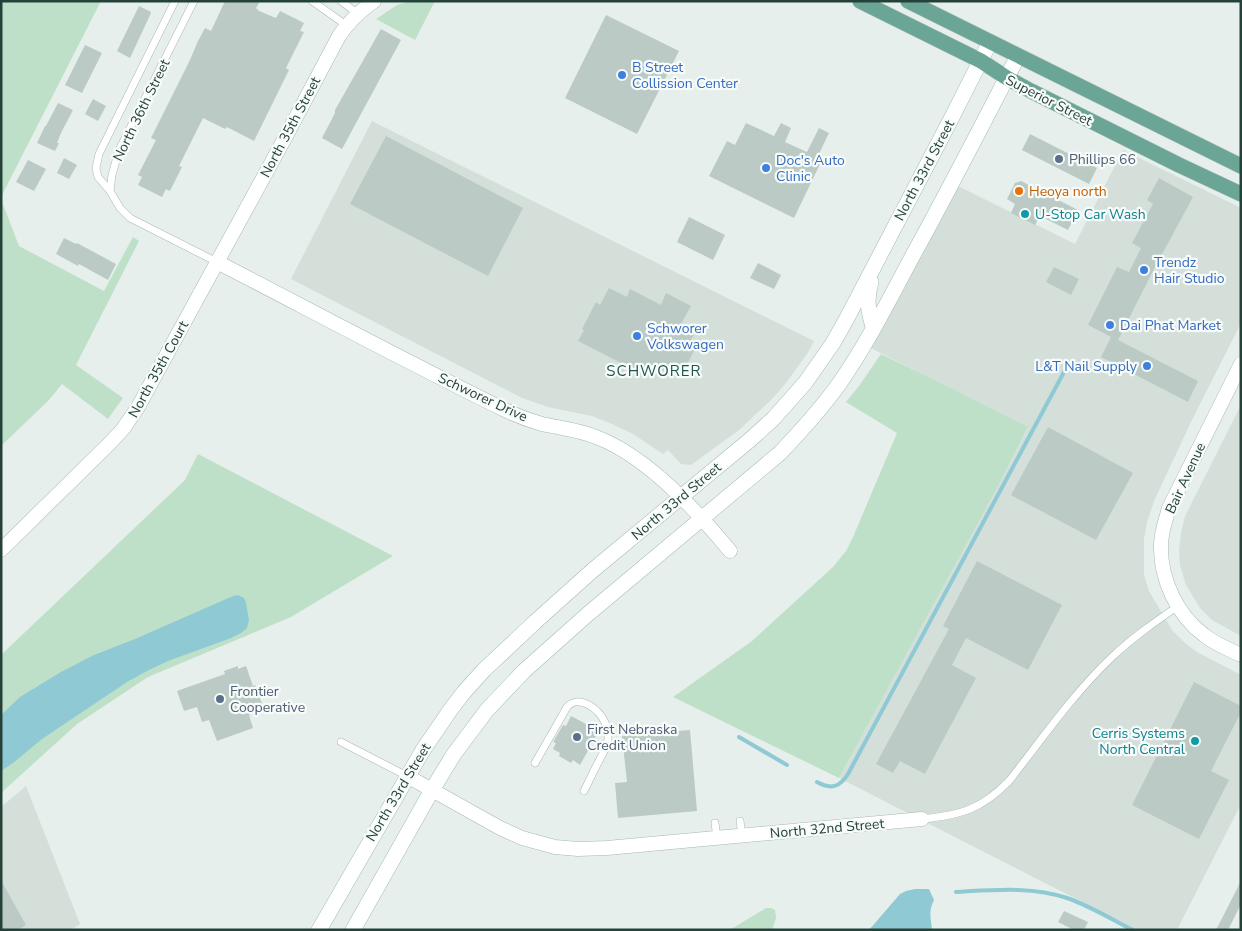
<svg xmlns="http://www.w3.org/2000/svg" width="1242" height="931" font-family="'Nunito Sans',sans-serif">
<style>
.built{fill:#d4dfda}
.green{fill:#bfe0c8}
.water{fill:#8ec9d4}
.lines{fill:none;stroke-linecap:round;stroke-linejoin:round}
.stream{stroke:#8ec9d4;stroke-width:4}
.building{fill:#bbcac4}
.service-casing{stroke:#a8b8b2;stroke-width:8}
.minor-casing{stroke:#a8b8b2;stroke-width:15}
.secondary-casing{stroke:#a4bbb3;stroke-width:16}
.primary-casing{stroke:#c2cac8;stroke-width:16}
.service{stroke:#fff;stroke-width:7}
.minor{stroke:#fff;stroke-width:14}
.secondary{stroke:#fff;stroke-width:15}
.primary{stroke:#6aa596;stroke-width:15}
.shop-dot{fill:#3f7fe0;stroke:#f7fbf9;stroke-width:2}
.service-dot{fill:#5c6f8a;stroke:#f7fbf9;stroke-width:2}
.food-dot{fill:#e8710a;stroke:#f7fbf9;stroke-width:2}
.culture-dot{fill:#0f9aa8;stroke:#f7fbf9;stroke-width:2}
.labels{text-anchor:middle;stroke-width:4.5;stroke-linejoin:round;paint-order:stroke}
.shop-label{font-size:14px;fill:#366cbe;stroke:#f7fbf9;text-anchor:start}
.street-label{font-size:14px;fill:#24423a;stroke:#f7fbf9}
.service-label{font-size:14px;fill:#4e5e75;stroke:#f7fbf9;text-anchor:start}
.food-label{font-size:14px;fill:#c56008;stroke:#f7fbf9;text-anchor:start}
.culture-label{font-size:14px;fill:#0d838f;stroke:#f7fbf9;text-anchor:start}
.neighbourhood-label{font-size:15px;letter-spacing:1px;fill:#1f5548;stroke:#f7fbf9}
</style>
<rect width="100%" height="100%" fill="#e6efeb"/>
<path class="built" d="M372,121L448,159L814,341L807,354L786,383L772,399L739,430L691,465L681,464L668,450L663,454L633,434L612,424L592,416L548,407L522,398L291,279Z
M1123,150L1241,208V323L1192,420L1155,499L1147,522L1144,539V575L1149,591L1172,630L1184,642L1197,652L1241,675V804L1177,930H1137L839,778L996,490L1028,428L869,347L956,185L1075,244Z
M1241,405V636L1212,620L1200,608L1186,585L1180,566L1179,549L1181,533L1185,516Z
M26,786L80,924L71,930H1V807Z"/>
<path class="green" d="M1,1H101L1,197Z
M411,1H435L415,40L376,19L397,5Z
M1,199L19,246L104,291L133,237L139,241L76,365L123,398L108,419L62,384L49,400L1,446Z
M881,354L955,390L1028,427L996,490L839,778L673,697L752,641L833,567L846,551L853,537L897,433L846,402L859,386Z
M198,454L393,556L291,617L148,677L77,724L1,793V655L185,480Z
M766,908H771L775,910L776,918L772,930H727L733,928Z"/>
<path class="water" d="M238,595L244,598L246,603L249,620L247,628L241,633L231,638L168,661L147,671L127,682L42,739L13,763L1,771V715L20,697L61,672L94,655L135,639L233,596Z
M915,889H929L934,900C928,912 931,918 932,930H869L900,894L906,891Z"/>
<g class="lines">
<path class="stream" d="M739,737L787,765
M817,782C831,790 840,787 848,774L1064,372
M956,892C993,890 1032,886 1067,898C1090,906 1111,919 1133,930"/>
</g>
<path class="building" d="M225,1H260L256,8L259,11L276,18L280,11L304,23L300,31L304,32L286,68L289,70L254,141L227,127L225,129L203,118L179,166L182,167L170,191L166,189L162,197L138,185L142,177L138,175L156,140L151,138L190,60L198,41L205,28L211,31Z
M139,6L151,12V13L130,58L117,51Z
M606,15L679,51L637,134L565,98Z
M381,29L401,40L342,149L322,138L335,113V110Z
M85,45L102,53L82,93L65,85Z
M93,99L106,106L98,121L85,114Z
M58,103L73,110L61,133L57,143H59L55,151L37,143L45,126H46Z
M746,123L774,136L781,123L791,128L785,142L807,152L819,128L829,133L817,158L822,160L794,218L709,176L727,141L735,145Z
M1030,134L1097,168L1089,184L1022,150Z
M386,136L523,208L488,276L350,204Z
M64,158L77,165L69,179L57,173Z
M28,160L46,169L34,191L16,182Z
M1159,178L1193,197L1154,269L1118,340L1198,381L1188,402L1101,357L1111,337L1088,325L1117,267L1129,272L1141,248L1132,243L1153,204L1147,200Z
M1021,181L1078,210L1068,230L1040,216L1035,225L1011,213L1015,204L1007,199L1015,183Z
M689,217L725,235L713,260L677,242Z
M64,238L76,244L77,243L116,264L108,280L79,264L78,266L56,254Z
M758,263L781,275L774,289L750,278Z
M1054,267L1079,279L1071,295L1046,282Z
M609,288L627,297L630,289L661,305L666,293L691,306L681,324L696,331L688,345L695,349L683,372L677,369L674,375L650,364L645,374L622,362L621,363L578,341L584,330L582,329L596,302L600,305Z
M1048,427L1133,473L1096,540L1011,495Z
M977,561L1062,605L1028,670L966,638L952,665L976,678L925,774L900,761L893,773L876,764L949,629L943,626Z
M238,666V669L246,666L253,686L255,685L264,709L249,715L253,728L217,741L209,720L202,722L197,707L184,711L177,691L225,674L224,671Z
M1194,682L1241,706V712L1211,771L1229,780L1199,839L1132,805Z
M571,716L599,731L580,765L573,760L571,763L559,756L560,753L553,749L556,743L553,742L563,725L566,726Z
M690,730L697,811L618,818L615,783L627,782L622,736Z
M1,880L26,925L18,930H1Z
M1241,881V904L1228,930H1216Z
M1064,911L1088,922L1084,930H1074L1058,922Z"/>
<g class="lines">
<g class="service-casing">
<path id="service" d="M175,1L99,154L96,168L98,177L110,191L120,208L130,218L217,262
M312,1L346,25
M341,1L357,13
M110,191L112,175L119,150L194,1
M341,742L407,776
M535,763L567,707C574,700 580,701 589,705C603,713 611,729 607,745C605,750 602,755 600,759C594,770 589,781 584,791
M922,819C960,815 981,810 1009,781C1042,739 1073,694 1112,657C1132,638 1155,622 1178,606
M740,821L742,835
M715,823L717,838"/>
</g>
<g class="minor-casing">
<path id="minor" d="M217,262C312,311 407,362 503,409C515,415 528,420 542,424C560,428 579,430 596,437C645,455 697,511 730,551
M1241,364L1169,508C1166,520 1161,532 1161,545C1160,579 1177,615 1204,635C1215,644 1228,649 1241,655
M1,550L109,444L123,429L138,407L286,136L339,36C349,21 360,11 374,1
M407,776L500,828L522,838L555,847L578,849L607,848L922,819"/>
</g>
<g class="secondary-casing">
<path id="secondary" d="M871,282C866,301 868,308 873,327
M319,930L423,750L451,709L464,692L484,670L535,622L593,570L751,439L773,419L805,383L833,343L846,320L950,121L990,42
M353,930L432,790L454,754L487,710L524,671L588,614L780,453C801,431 821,409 839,384C867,344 889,300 912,257C949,190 983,123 1018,56"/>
</g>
<g class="primary-casing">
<path id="primary" d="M860,1L981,61L1007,78L1031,91L1179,165L1241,194
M908,1L1241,166"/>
</g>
<use href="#service" class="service"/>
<use href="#minor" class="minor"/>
<use href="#secondary" class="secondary"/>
<use href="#primary" class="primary"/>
</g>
<g class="shop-dot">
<circle cx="622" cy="75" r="5"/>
<circle cx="766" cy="168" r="5"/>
<circle cx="1144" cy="270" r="5"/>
<circle cx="1110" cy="325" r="5"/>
<circle cx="637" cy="336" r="5"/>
<circle cx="1147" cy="366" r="5"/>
</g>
<g class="service-dot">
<circle cx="1059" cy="159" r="5"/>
<circle cx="220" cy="699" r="5"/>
<circle cx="577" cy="737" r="5"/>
</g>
<circle class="food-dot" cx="1019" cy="191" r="5"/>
<g class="culture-dot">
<circle cx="1025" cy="214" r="5"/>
<circle cx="1195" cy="741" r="5"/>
</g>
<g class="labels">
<g class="shop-label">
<text x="632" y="72">B Street<tspan x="632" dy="16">Collission Center</tspan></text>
<text x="776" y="165">Doc's Auto<tspan x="776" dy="16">Clinic</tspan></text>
<text x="1154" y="267">Trendz<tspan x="1154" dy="16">Hair Studio</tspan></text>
<text x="1120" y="330">Dai Phat Market</text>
<text x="647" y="333">Schworer<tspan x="647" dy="16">Volkswagen</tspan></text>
<text x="1137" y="371" text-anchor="end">L&amp;T Nail Supply</text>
</g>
<g class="street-label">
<text transform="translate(1049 100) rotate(27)" y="5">Superior Street</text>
<text transform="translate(141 110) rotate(-64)" y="5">North 36th Street</text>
<text transform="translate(290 127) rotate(-62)" y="5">North 35th Street</text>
<text transform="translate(924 170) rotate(-62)" y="5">North 33rd Street</text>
<text transform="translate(158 369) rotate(-61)" y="5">North 35th Court</text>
<text transform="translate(483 397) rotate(25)" y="5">Schworer Drive</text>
<text transform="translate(1185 478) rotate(-65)" y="5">Bair Avenue</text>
<text transform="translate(676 501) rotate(-40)" y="5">North 33rd Street</text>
<text transform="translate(398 792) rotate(-59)" y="5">North 33rd Street</text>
<text transform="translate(827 828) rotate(-5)" y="5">North 32nd Street</text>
</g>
<g class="service-label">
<text x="1069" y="164">Phillips 66</text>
<text x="230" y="696">Frontier<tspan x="230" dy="16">Cooperative</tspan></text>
<text x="587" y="734">First Nebraska<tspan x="587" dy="16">Credit Union</tspan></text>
</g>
<g class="food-label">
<text x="1029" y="196">Heoya north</text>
</g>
<g class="culture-label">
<text x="1035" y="219">U-Stop Car Wash</text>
<text x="1185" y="738" text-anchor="end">Cerris Systems<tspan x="1185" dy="16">North Central</tspan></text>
</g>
<g class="neighbourhood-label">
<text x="654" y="376">SCHWORER</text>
</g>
</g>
<rect width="1242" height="931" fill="none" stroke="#24423a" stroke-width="5"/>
</svg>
